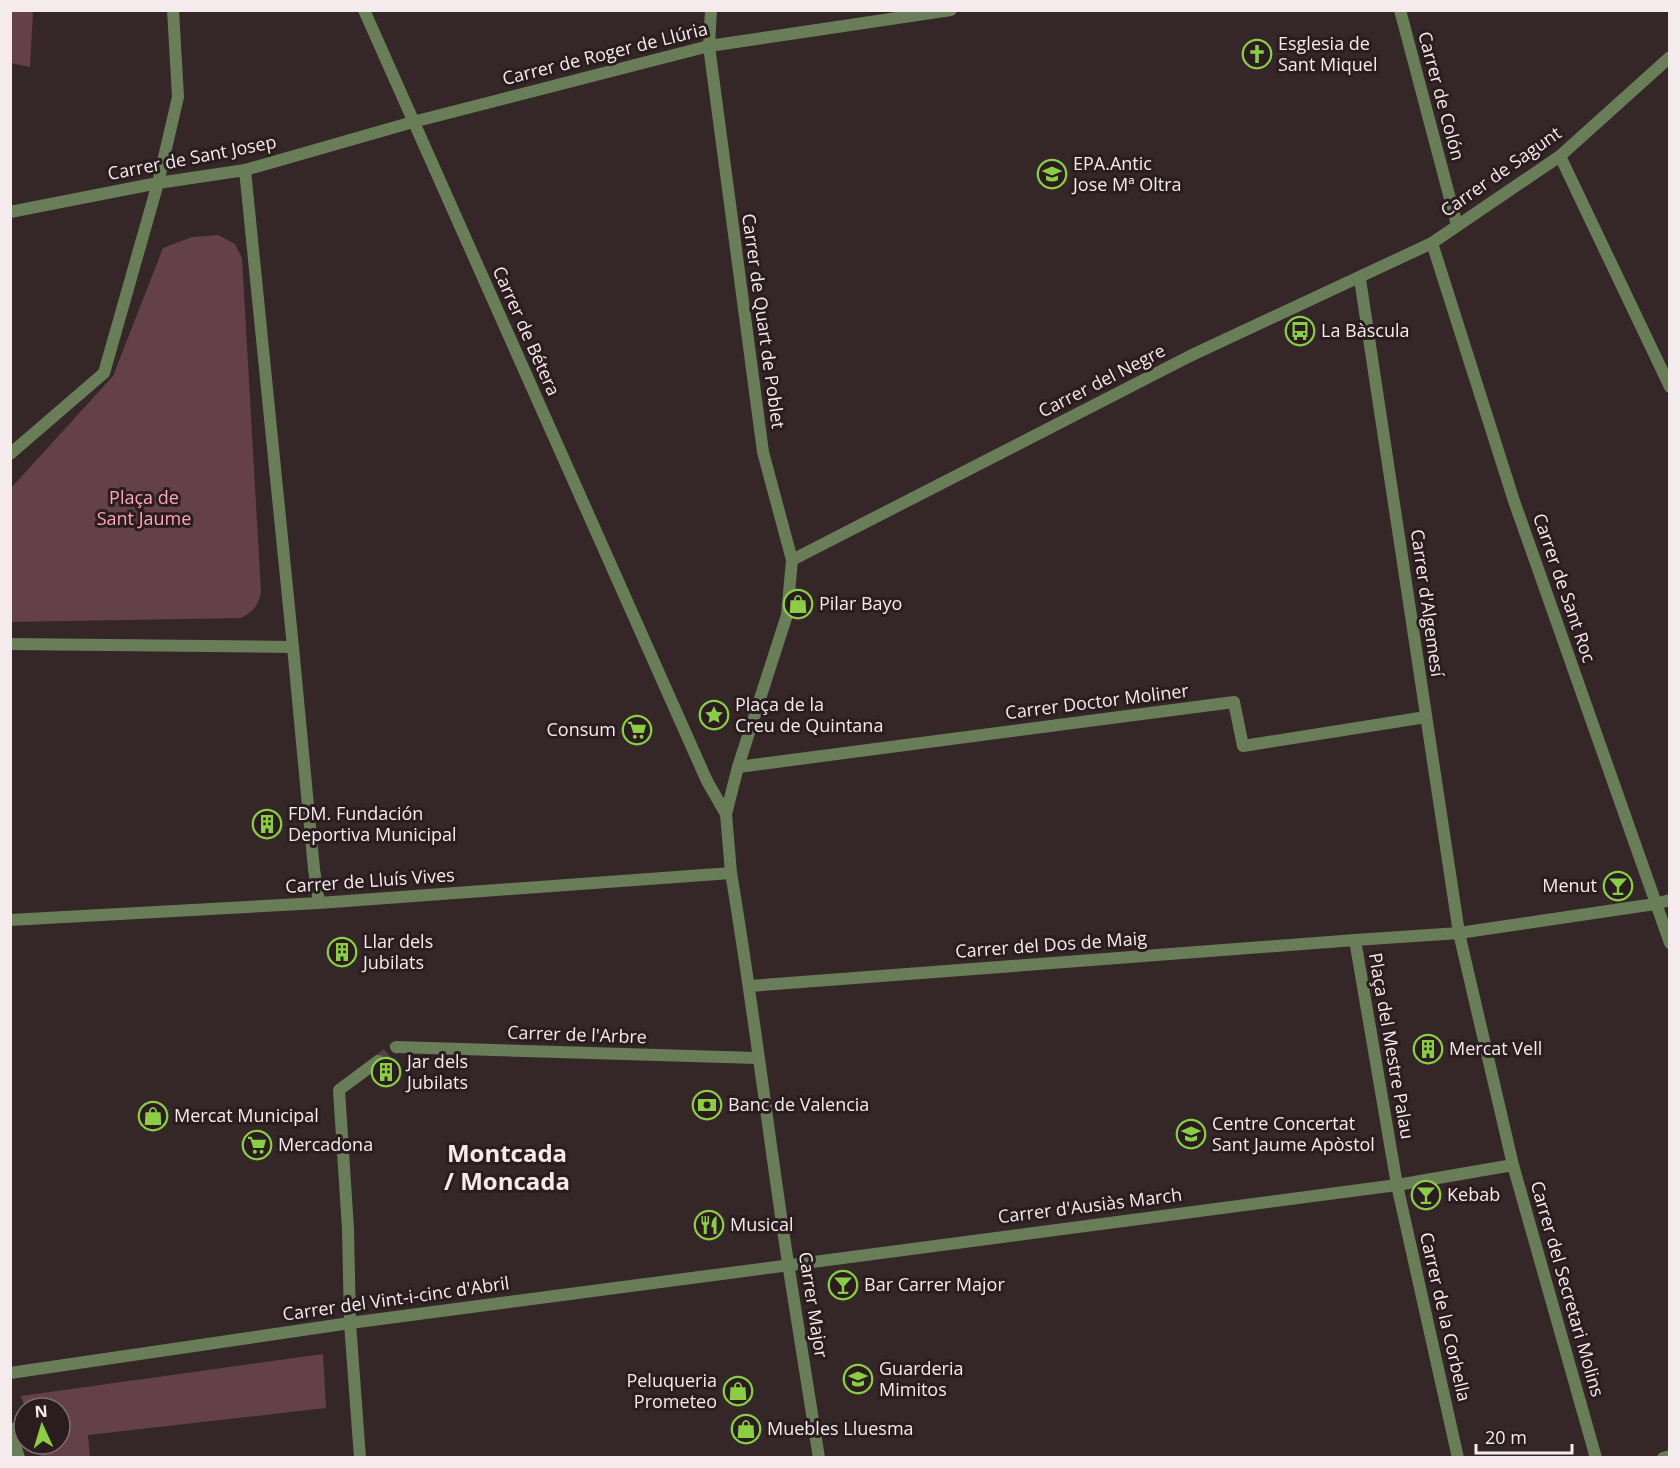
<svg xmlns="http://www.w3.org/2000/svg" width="1680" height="1468" font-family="'Open Sans',sans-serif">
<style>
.green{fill:#644148}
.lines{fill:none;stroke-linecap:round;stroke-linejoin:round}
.pedestrian-tunnel{stroke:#524445;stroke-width:12;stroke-dasharray:12 6;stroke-linecap:butt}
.pedestrian{stroke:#697e58;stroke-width:12}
.minor{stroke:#697e58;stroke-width:12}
.tertiary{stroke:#697e58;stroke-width:12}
.labels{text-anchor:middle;stroke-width:6;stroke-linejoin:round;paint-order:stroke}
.poi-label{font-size:18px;fill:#f5ebec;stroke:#2b1c1f;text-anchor:start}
.street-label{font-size:18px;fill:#f5ebec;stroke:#2b1c1f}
.park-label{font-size:18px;fill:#ffa6b7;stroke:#2b1c1f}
.district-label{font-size:24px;font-weight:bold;fill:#f5ebec;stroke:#2b1c1f}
</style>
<rect width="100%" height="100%" fill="#352628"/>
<path class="green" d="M10,11H33L30,67L11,63Z
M218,235L235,244L242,258L261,592C258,606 254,611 241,618L11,622V488L113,376L163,248L192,237Z
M323,1354L326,1408L88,1435L90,1457H41L37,1444H60V1408H25L21,1396Z"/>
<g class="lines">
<path class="pedestrian-tunnel" d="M378,1061L396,1047"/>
<path class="pedestrian" d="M245,170L413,122
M314,869L319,903
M396,1047L757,1058
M788,1263L819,1458
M350,1323L348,1229L339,1090L378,1061"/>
<path class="minor" d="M364,10L707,781L726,814
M711,10L709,46L763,452L792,560
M1400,10L1457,225
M413,122L709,46L951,10
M1560,156L1670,387
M10,212L158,183L245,170L293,647L10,644
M1432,243L1514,501L1670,943
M1360,279L1459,933L1655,904L1670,900
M10,454L104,373L158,183L178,97L173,10
M293,647L314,869
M738,767L1234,702L1243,746L1426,717
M731,873C753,1002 768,1133 788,1263
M750,986L1355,940
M1513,1165L1596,1458
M350,1323L360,1458
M10,1373L350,1323L1397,1185L1513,1165L1459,933L1355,940L1397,1185L1458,1458
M1663,1458L1670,1456"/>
<path class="tertiary" d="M10,920L319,903L731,873L726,814L738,767L787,615L792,560L1190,356L1432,243L1560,156L1670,57
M10,1428L19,1458"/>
</g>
<defs>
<g id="church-ring" transform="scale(1.5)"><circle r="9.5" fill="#2b1c1f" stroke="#8bce46" stroke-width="1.5"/><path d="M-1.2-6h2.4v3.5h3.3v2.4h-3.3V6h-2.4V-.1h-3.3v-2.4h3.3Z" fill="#8bce46"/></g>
<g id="school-ring" transform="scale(1.5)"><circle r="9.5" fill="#2b1c1f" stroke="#8bce46" stroke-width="1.5"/><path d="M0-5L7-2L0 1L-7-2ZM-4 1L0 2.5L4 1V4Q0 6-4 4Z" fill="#8bce46"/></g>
<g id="bus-ring" transform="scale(1.5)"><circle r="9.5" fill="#2b1c1f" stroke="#8bce46" stroke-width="1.5"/><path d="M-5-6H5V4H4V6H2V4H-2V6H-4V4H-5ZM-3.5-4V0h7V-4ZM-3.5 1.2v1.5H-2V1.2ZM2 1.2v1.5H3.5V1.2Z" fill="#8bce46"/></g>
<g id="shop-ring" transform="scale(1.5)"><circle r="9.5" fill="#2b1c1f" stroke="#8bce46" stroke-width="1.5"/><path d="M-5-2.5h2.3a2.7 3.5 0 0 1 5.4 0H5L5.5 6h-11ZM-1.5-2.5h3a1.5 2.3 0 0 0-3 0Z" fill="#8bce46"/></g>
<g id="sight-ring" transform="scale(1.5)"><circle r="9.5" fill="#2b1c1f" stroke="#8bce46" stroke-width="1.5"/><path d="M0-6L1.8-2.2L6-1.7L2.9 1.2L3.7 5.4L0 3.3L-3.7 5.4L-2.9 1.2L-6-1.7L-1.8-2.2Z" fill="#8bce46"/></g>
<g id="supermarket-ring" transform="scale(1.5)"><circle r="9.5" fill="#2b1c1f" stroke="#8bce46" stroke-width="1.5"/><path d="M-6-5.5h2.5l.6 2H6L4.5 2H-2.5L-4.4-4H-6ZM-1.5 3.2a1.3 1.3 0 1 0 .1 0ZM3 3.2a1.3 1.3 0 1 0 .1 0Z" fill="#8bce46"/></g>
<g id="building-ring" transform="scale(1.5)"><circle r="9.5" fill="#2b1c1f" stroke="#8bce46" stroke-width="1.5"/><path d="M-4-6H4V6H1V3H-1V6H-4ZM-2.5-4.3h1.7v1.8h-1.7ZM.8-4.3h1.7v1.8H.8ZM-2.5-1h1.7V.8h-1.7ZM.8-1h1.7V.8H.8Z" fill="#8bce46"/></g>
<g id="bar-ring" transform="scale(1.5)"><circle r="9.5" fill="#2b1c1f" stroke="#8bce46" stroke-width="1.5"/><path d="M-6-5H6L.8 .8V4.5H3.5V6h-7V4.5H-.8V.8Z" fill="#8bce46"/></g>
<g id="bank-ring" transform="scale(1.5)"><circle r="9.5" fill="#2b1c1f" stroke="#8bce46" stroke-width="1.5"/><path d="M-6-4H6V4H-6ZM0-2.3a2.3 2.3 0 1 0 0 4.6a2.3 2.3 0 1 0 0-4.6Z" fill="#8bce46"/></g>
<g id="university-ring" transform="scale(1.5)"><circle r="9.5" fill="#2b1c1f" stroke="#8bce46" stroke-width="1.5"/><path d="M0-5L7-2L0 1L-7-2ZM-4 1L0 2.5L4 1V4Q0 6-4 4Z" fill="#8bce46"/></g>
<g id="restaurant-ring" transform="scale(1.5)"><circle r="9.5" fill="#2b1c1f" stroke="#8bce46" stroke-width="1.5"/><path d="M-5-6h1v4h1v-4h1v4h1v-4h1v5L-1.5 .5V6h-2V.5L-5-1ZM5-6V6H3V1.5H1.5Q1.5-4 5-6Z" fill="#8bce46"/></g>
</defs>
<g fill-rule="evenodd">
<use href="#church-ring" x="1257" y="54"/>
<use href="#school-ring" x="1052" y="174"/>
<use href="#bus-ring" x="1300" y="331"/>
<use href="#shop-ring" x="798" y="604"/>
<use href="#sight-ring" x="714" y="715"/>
<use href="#supermarket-ring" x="637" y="730"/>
<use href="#building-ring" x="267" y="824"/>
<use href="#bar-ring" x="1618" y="886"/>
<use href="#building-ring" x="342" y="952"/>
<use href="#building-ring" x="1428" y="1049"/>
<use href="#building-ring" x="386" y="1072"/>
<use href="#bank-ring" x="707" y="1105"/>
<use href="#shop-ring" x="153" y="1116"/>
<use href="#university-ring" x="1191" y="1134"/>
<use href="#supermarket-ring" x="257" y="1145"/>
<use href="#bar-ring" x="1426" y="1195"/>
<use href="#restaurant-ring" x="709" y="1225"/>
<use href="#bar-ring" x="843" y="1285"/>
<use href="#school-ring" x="858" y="1379"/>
<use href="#shop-ring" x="738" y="1391"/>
<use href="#shop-ring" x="746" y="1429"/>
</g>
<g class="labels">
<g class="poi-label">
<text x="1278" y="50">Esglesia de<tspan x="1278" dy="21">Sant Miquel</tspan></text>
<text x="1073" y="170">EPA.Antic<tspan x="1073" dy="21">Jose Mª Oltra</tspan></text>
<text x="1321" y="337">La Bàscula</text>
<text x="819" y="610">Pilar Bayo</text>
<text x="735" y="711">Plaça de la<tspan x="735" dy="21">Creu de Quintana</tspan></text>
<text x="616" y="736" text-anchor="end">Consum</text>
<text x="288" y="820">FDM. Fundación<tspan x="288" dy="21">Deportiva Municipal</tspan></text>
<text x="1597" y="892" text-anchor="end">Menut</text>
<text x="363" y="948">Llar dels<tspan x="363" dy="21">Jubilats</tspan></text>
<text x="1449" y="1055">Mercat Vell</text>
<text x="407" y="1068">Jar dels<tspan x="407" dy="21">Jubilats</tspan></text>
<text x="728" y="1111">Banc de Valencia</text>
<text x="174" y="1122">Mercat Municipal</text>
<text x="1212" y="1130">Centre Concertat<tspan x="1212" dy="21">Sant Jaume Apòstol</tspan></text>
<text x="278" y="1151">Mercadona</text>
<text x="1447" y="1201">Kebab</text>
<text x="730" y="1231">Musical</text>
<text x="864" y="1291">Bar Carrer Major</text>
<text x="879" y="1375">Guarderia<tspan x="879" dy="21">Mimitos</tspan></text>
<text x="717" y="1387" text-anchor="end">Peluqueria<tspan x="717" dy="21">Prometeo</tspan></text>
<text x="767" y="1435">Muebles Lluesma</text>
</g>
<g class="street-label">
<text transform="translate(605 54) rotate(-14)" y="6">Carrer de Roger de Llúria</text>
<text transform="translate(1441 96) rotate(75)" y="6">Carrer de Colón</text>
<text transform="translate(192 158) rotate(-11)" y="6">Carrer de Sant Josep</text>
<text transform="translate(1501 172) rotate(-35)" y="6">Carrer de Sagunt</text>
<text transform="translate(763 321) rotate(82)" y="6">Carrer de Quart de Poblet</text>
<text transform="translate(526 331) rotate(66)" y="6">Carrer de Bétera</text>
<text transform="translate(1102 381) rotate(-27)" y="6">Carrer del Negre</text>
<text transform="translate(1564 588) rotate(71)" y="6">Carrer de Sant Roc</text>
<text transform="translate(1427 603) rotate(82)" y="6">Carrer d'Algemesí</text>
<text transform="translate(1097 702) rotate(-7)" y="6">Carrer Doctor Moliner</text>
<text transform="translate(370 881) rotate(-4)" y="6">Carrer de Lluís Vives</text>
<text transform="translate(1051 945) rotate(-4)" y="6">Carrer del Dos de Maig</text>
<text transform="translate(577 1035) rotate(2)" y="6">Carrer de l'Arbre</text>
<text transform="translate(1391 1046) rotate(80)" y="6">Plaça del Mestre Palau</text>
<text transform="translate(1090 1206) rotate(-7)" y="6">Carrer d'Ausiàs March</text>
<text transform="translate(1567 1289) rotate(74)" y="6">Carrer del Secretari Molins</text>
<text transform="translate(396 1299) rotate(-8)" y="6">Carrer del Vint-i-cinc d'Abril</text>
<text transform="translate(813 1305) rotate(81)" y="6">Carrer Major</text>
<text transform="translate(1445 1317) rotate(77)" y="6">Carrer de la Corbella</text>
</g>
<g class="park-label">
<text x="144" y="504">Plaça de<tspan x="144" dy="21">Sant Jaume</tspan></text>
</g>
<g class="district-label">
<text x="507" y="1162">Montcada<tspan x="507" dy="28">/ Moncada</tspan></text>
</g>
</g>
<rect width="1680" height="1468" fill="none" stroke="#f5ebec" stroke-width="24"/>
<g transform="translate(42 1426) rotate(356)"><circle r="28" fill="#2b1c1f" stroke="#7c6f71" stroke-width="1.5"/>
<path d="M0-4.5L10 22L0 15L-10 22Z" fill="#8bce46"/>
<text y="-9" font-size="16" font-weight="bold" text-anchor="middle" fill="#f5ebec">N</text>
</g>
<path d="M1476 1444v9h96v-9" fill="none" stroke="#f5ebec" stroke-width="3"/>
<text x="1485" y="1444" font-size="18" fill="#f5ebec" stroke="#2b1c1f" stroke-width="4.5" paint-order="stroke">20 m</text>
</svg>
